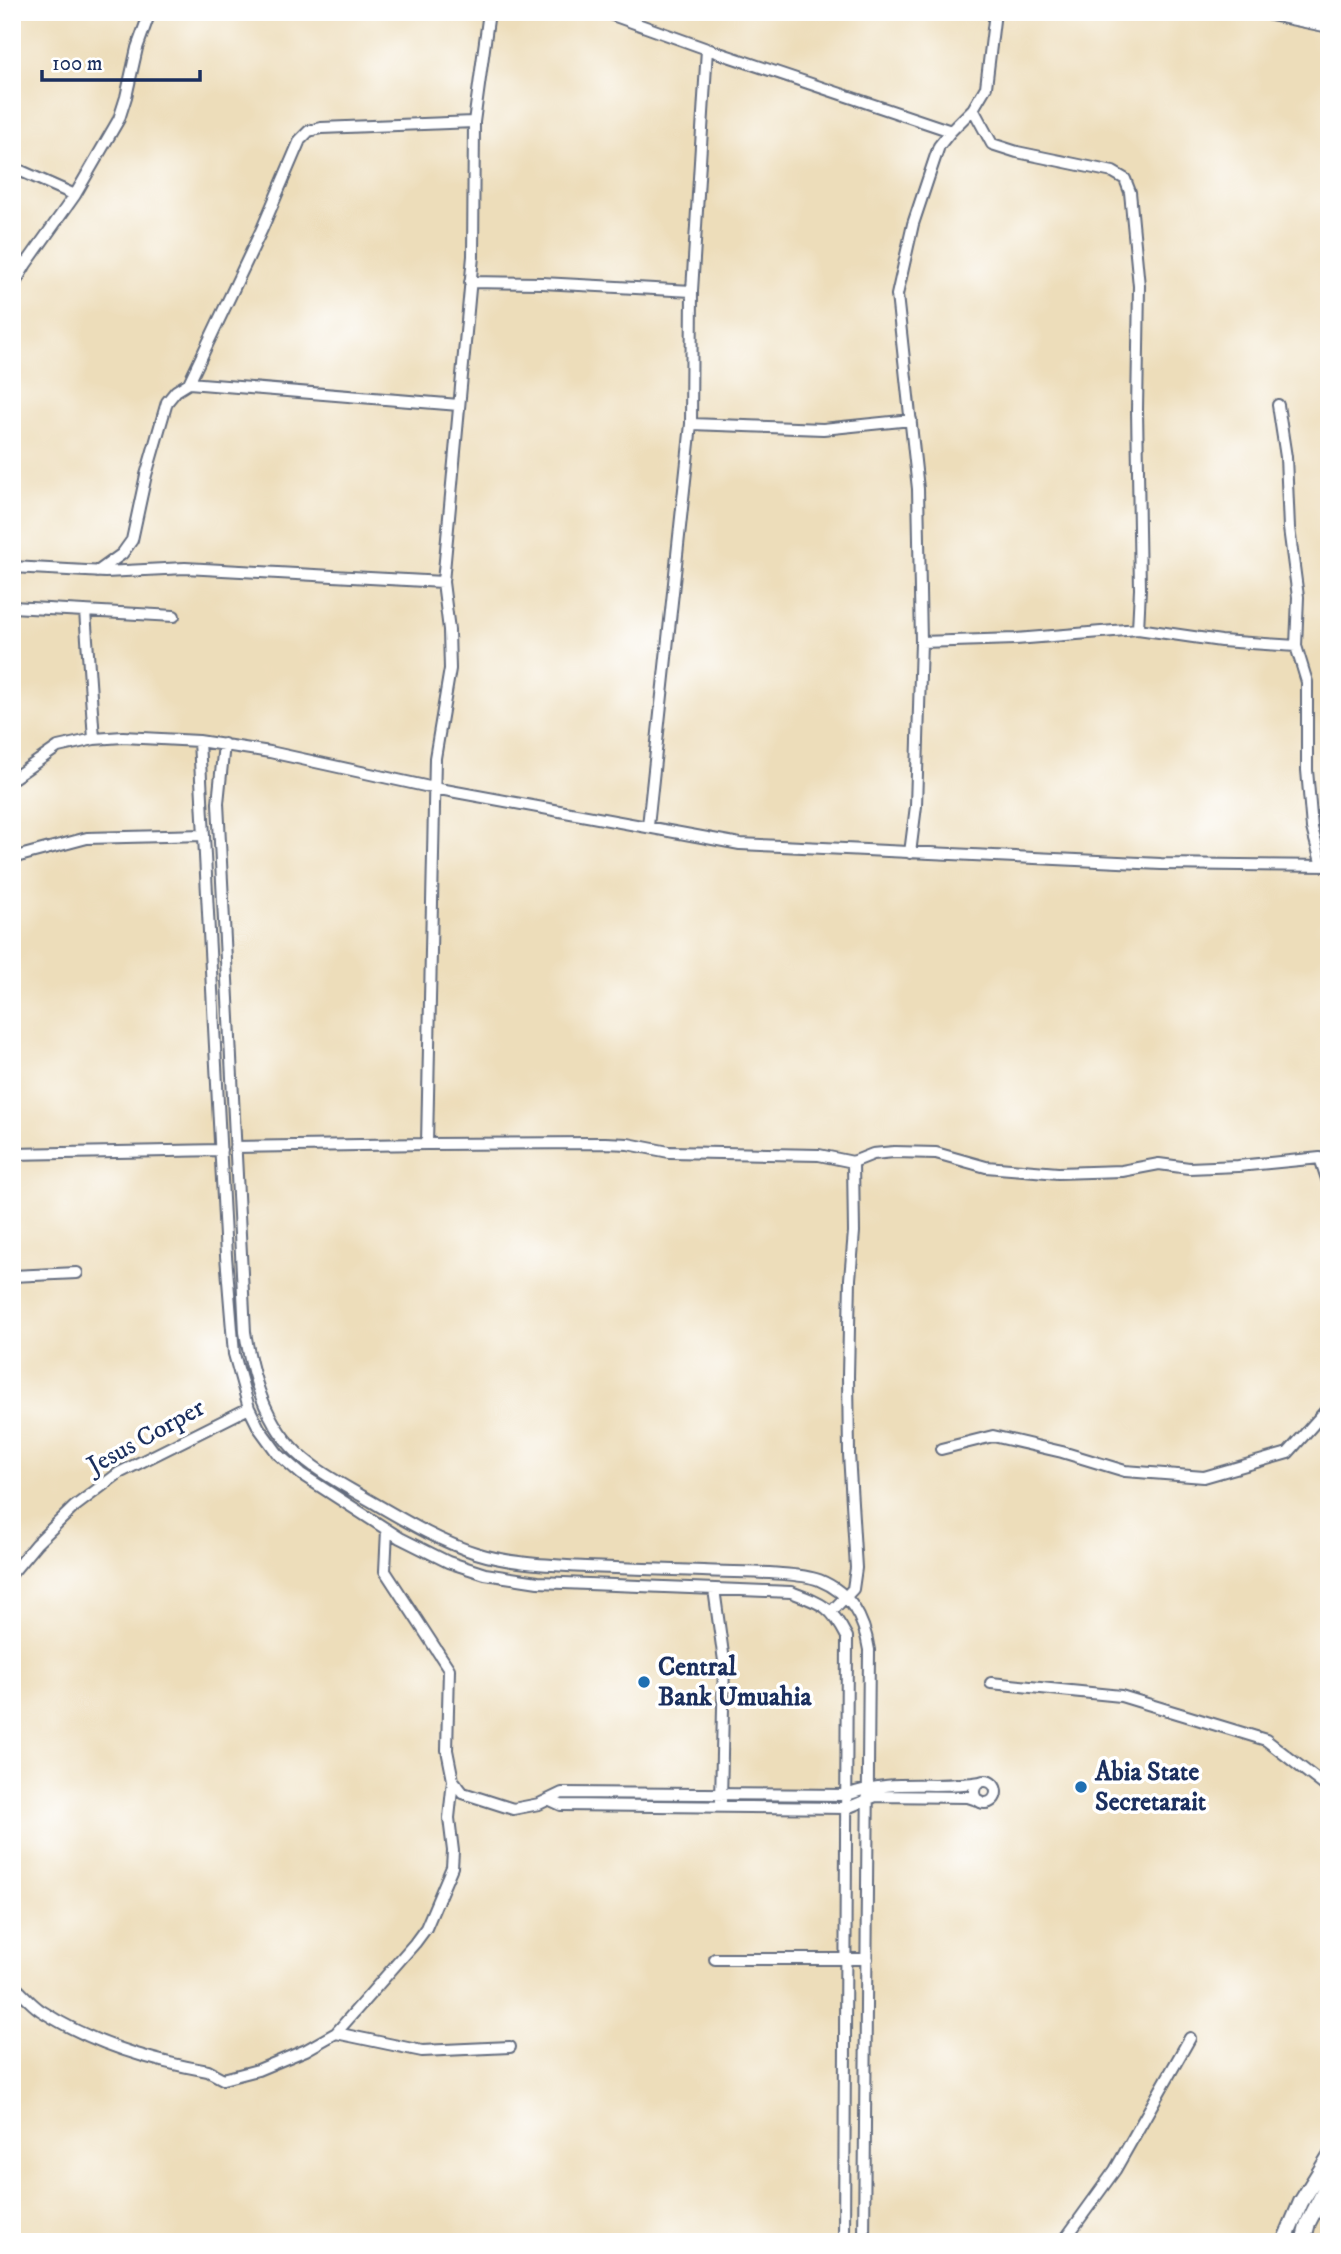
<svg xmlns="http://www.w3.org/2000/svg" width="1341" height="2254" font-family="'IM FELL DW Pica',serif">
  <rect width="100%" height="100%" fill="#fff"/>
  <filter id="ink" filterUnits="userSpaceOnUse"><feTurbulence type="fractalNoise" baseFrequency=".0143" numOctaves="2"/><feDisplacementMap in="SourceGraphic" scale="14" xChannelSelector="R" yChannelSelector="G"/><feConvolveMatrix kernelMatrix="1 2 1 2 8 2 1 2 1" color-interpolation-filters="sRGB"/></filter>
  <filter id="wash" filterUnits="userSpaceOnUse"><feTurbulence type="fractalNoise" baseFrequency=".00686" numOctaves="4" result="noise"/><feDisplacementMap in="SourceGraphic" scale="28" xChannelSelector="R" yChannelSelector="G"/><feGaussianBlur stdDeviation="1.57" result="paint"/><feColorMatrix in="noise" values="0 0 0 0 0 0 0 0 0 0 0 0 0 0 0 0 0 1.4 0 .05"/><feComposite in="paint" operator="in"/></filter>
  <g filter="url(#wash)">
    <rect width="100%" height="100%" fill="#edddba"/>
  </g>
  <g filter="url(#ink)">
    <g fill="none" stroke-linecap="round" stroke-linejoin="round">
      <g stroke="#646c7e" stroke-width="14">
        <path id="minor" d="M604,12L707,49
          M1257,12L1329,27
          M12,167L75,195
          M12,257L26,264
          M470,282L542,283L692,291
          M12,288L26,264L75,195L119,119L126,97L137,48L150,12
          M189,383L262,229L300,140L309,131L321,128L474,122
          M1278,405L1286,457L1289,528L1298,597L1296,646L1307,682V770L1312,828L1322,866
          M691,424L692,291L707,49L951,131
          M12,567L105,572L185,568L443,582
          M97,572L122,554L132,540L146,475L167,402L176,391L189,383L459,405
          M12,607L174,616
          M85,611L94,739
          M1138,629L1221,641L1296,646
          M921,642L1016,639L1138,629L1140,589L1137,410L1139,286L1130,192L1125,179L1113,172L1017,152L992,144L973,109
          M199,741L226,1256L234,1354L249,1408L259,1428L278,1454L301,1474L400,1538L448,1562L485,1574L538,1582L791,1592C823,1604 831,1606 847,1637L844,2242
          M224,744L218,803L245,1332C253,1382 268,1434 312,1465C328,1477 345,1486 362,1496C399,1517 435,1540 476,1553C511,1564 549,1565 586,1567C625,1568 664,1570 703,1571C731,1573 795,1571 819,1580C851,1593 864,1618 869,1650L864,2242
          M12,779L58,747L94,739L123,737L199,741L270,752L434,788L740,844L1161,864L1329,866
          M648,826L691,424L823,429L911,420
          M910,853L916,806L921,642L918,489L897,295L913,224L939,146L951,131L973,109L986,87L995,12
          M12,858L87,838L204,835
          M427,1144L605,1143L628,1144L669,1152L819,1155L853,1162L873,1154L894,1152L936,1153L986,1167L1058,1173L1122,1171L1159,1164L1189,1168L1238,1166L1320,1158L1329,1185
          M235,1147L427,1144L435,758L450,669L449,630L443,582L473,256L474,122L489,12
          M12,1154L221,1150
          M12,1276L77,1273
          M941,1449L993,1436L1062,1452L1125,1471L1204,1477L1288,1453L1329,1407
          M387,1530L385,1571L449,1669L447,1750L453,1780L463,1793L513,1809L539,1804L562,1793L847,1795C894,1777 933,1790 981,1782
          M12,1573L36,1544L74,1507L119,1473L249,1408
          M714,1589L724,1661L721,1801
          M831,1612L853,1589L856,1568L849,1454L848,1376L850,1279L854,1232L853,1162
          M991,1683L1121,1696L1266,1740L1329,1789
          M974 1792a11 11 0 1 1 22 0a11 11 0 1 1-22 0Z
          M550,1800L561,1805L847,1808L876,1796L968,1797L980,1801
          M715,1959H867
          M12,1984C21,1992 30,2003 40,2010C89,2042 151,2061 208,2071L223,2079L258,2070L306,2050L336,2033L415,1943L426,1928L452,1867L453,1851L449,1818L453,1780
          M336,2033L422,2051L510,2047
          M1063,2242L1115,2170L1190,2038"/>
      </g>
      <g stroke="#646c7e" stroke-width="18">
        <path id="tertiary" d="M1284,2242L1301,2202L1329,2157
          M1303,2242L1308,2223L1329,2182"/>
      </g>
      <use href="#minor" stroke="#fff" stroke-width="10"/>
      <use href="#tertiary" stroke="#fff" stroke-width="14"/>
    </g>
  </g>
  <g fill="#1f6fb2" stroke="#fff" stroke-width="2.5">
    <circle cx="644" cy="1682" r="7"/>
    <circle cx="1081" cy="1787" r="7"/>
  </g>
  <g text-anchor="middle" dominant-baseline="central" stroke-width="7" stroke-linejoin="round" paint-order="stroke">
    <g font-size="26" fill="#1b2f5e" stroke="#fff">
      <text transform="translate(146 1437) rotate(-29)">Jesus Corper</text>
    </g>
    <g font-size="26" font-weight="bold" fill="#1b2f5e" stroke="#fff" text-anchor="start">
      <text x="658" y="1667">Central<tspan x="658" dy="30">Bank Umuahia</tspan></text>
      <text x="1095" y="1772">Abia State<tspan x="1095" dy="30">Secretarait</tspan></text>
    </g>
  </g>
  <rect width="1341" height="2254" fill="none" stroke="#fff" stroke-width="42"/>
  <path d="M42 70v10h158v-10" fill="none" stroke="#1b2f5e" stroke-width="3.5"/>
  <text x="52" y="70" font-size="21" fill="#1b2f5e" stroke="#ffffff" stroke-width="5" paint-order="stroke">100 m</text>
</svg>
